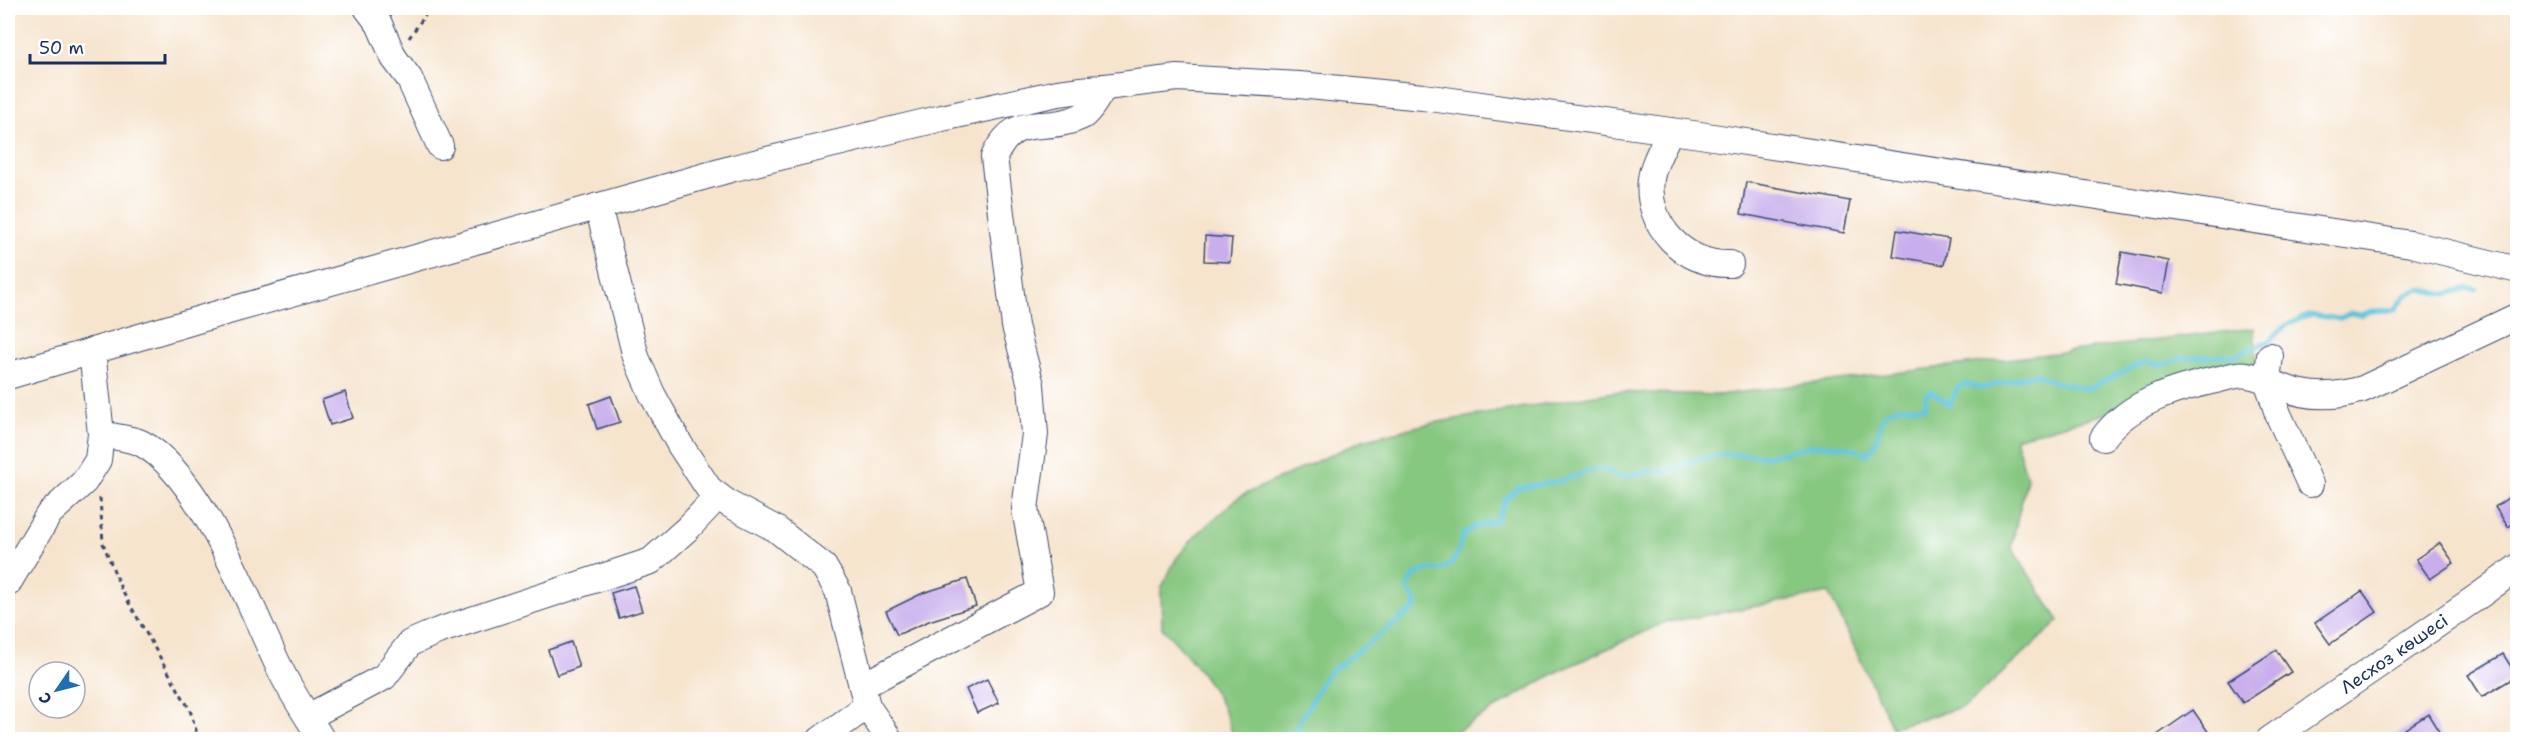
<svg xmlns="http://www.w3.org/2000/svg" width="2525" height="747" font-family="'Shantell Sans',sans-serif">
  <rect width="100%" height="100%" fill="#fff"/>
  <filter id="ink" filterUnits="userSpaceOnUse"><feTurbulence type="fractalNoise" baseFrequency=".0167" numOctaves="2"/><feDisplacementMap in="SourceGraphic" scale="12" xChannelSelector="R" yChannelSelector="G"/><feConvolveMatrix kernelMatrix="1 2 1 2 8 2 1 2 1" color-interpolation-filters="sRGB"/></filter>
  <filter id="wash" filterUnits="userSpaceOnUse"><feTurbulence type="fractalNoise" baseFrequency=".008" numOctaves="4" result="noise"/><feDisplacementMap in="SourceGraphic" scale="24" xChannelSelector="R" yChannelSelector="G"/><feGaussianBlur stdDeviation="1.35" result="paint"/><feColorMatrix in="noise" values="0 0 0 0 0 0 0 0 0 0 0 0 0 0 0 0 0 1.4 0 .05"/><feComposite in="paint" operator="in"/></filter>
  <g filter="url(#wash)">
    <rect width="100%" height="100%" fill="#f6e4cd"/>
    <path fill="#87c881" stroke="#517c70" stroke-width="1.5" d="M2254,328L2257,364L2119,410L2015,438L2027,478L2011,547L2059,621L1966,706L1892,727L1829,593L1663,623L1553,674L1444,739H1233C1226,697 1191,658 1162,628L1161,589L1176,559L1196,535L1239,497L1363,440L1427,424L1613,392L1719,395Z"/>
    <g fill="none" stroke-linecap="round" stroke-linejoin="round">
      <path stroke="#5fc4dc" stroke-width="5" d="M1290,740L1323,680L1330,672L1414,609L1417,604C1415,597 1409,595 1407,588C1425,547 1449,598 1463,534L1477,526L1497,520L1505,500L1518,488L1561,481L1589,471L1603,469L1621,477L1650,471L1672,470L1697,459L1726,454L1770,456L1813,445L1843,446L1867,454L1874,446L1884,414L1897,407H1925L1926,396L1931,391L1950,405L1957,388L1965,384L1983,388L2036,374L2055,382L2087,389L2144,362L2163,365L2183,358L2236,355L2269,341L2285,326L2302,318L2312,315L2340,319L2350,313L2361,315L2372,311L2395,310L2406,295L2419,289L2447,294L2468,288L2476,289"/>
    </g>
    <g id="blocks">
      <path fill="#c8aeec" d="M1746,182L1850,201L1844,233L1741,214Z
        M1897,230L1949,239L1944,265L1893,256Z
        M1205,236L1232,238L1230,262L1204,261Z
        M2122,252L2169,261L2163,293L2116,284Z
        M345,392L353,418L330,425L322,400Z
        M611,396L620,422L597,429L589,404Z
        M2517,492V521L2508,527L2495,507Z
        M2440,543L2454,563L2430,579L2416,559Z
        M967,579L976,606L929,621L897,635L886,611L923,593Z
        M634,586L642,611L619,618L611,593Z
        M2362,591L2377,612L2330,644L2315,623Z
        M571,642L579,667L557,675L548,650Z
        M2276,650L2291,672L2243,703L2228,681Z
        M2503,654L2517,676L2482,697L2468,675Z
        M987,679L999,703L977,713L966,689Z
        M2193,710L2209,733L2198,740H2150Z
        M2428,714L2444,740H2388Z"/>
    </g>
  </g>
  <g filter="url(#ink)">
    <use href="#blocks" fill-opacity="0" stroke="#3c4a6f" stroke-width="1.5"/>
    <g fill="none" stroke-linecap="round" stroke-linejoin="round">
      <g stroke="#3c4a6f" stroke-width="28">
        <g id="minor">
          <path d="M367,8L379,24L394,58L409,78L440,146"/>
          <path d="M1670,131C1664,145 1653,163 1651,179C1645,224 1684,266 1730,264"/>
          <path d="M598,206L636,357L652,394L680,445L709,489L729,504L776,529L824,567L838,591L867,706L820,740"/>
          <path d="M2270,356L2267,380L2278,414L2310,484"/>
          <path d="M8,376L214,315L734,168L942,118L1058,93L1177,78L1299,85L1423,97L1700,135L2411,244L2518,270"/>
          <path d="M101,434C113,437 130,438 141,443C204,476 252,614 284,677C295,698 309,719 322,740"/>
          <path d="M2103,438C2130,401 2178,388 2220,379C2228,377 2239,373 2247,375C2260,377 2271,382 2282,387C2308,398 2337,397 2363,389L2518,316"/>
          <path d="M8,583L49,514L84,482L98,460L101,434L92,351"/>
          <path d="M862,686L1040,592L1025,509L1035,434L1031,385L1015,326L994,157C1015,113 1036,132 1073,120C1077,118 1082,117 1085,114C1093,107 1098,96 1104,87"/>
          <path d="M867,706L890,740"/>
          <path d="M308,717L384,677L410,643L438,631L651,561L688,528L718,496"/>
          <path id="s1" d="M2269,740L2480,595L2518,567"/>
        </g>
      </g>
      <path stroke="#3c4a6f" stroke-width="3" stroke-dasharray="4.5 4.5" stroke-linecap="butt" d="M409,38L430,8
        M100,498L103,543L121,589L190,710L199,740"/>
      <use href="#minor" stroke="#fff" stroke-width="26"/>
    </g>
  </g>
  <g text-anchor="middle" dominant-baseline="central" stroke-width="4.5" stroke-linejoin="round" paint-order="stroke">
    <g font-size="18" fill="#1b2f5e" stroke="#fff">
      <text stroke="none"><textPath href="#s1" startOffset="152">Лесхоз көшесі</textPath></text>
    </g>
  </g>
  <rect width="2525" height="747" fill="none" stroke="#fff" stroke-width="30"/>
  <g transform="translate(57 690) rotate(235)"><circle r="28" fill="#ffffff" stroke="#a4acbf" stroke-width="1.5"/>
  <path d="M0-4.5L10 22L0 15L-10 22Z" fill="#1f6fb2"/>
  <text y="-9" font-size="16" font-weight="bold" text-anchor="middle" fill="#1b2f5e">С</text>
  </g>
  <path d="M30 54v9h135v-9" fill="none" stroke="#1b2f5e" stroke-width="3"/>
  <text x="39" y="54" font-size="18" fill="#1b2f5e" stroke="#ffffff" stroke-width="4.5" paint-order="stroke">50 m</text>
</svg>
